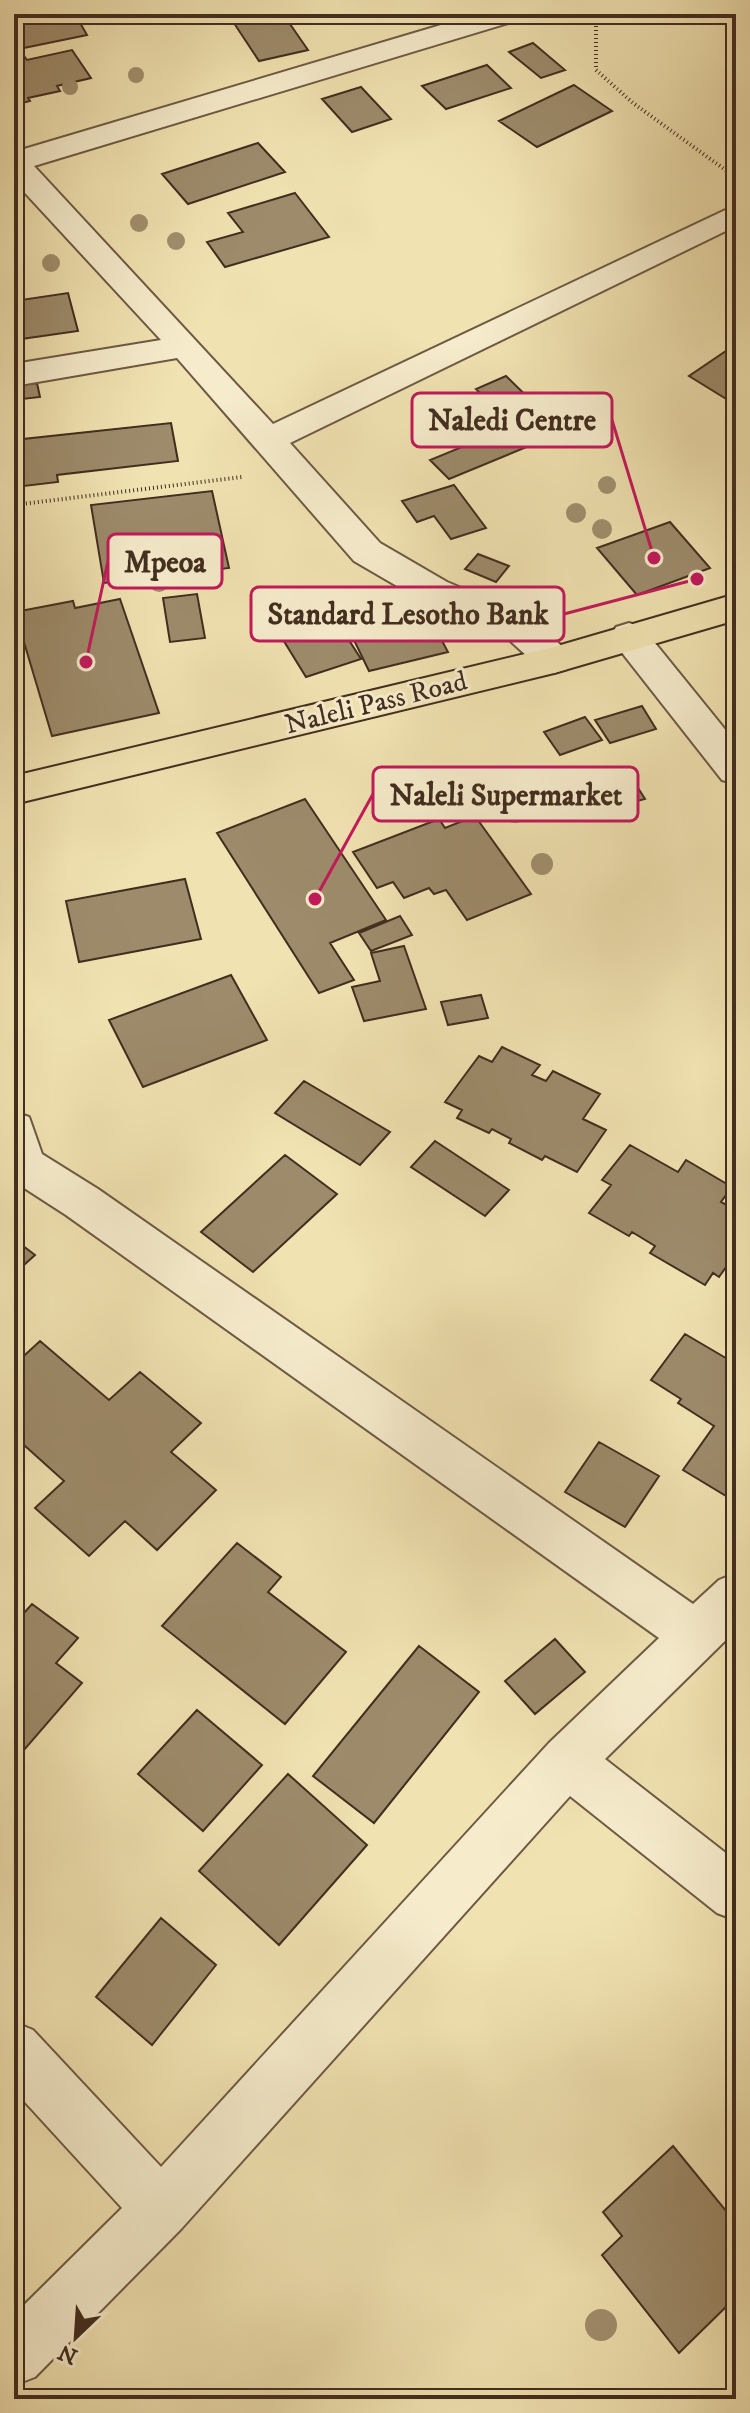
<svg xmlns="http://www.w3.org/2000/svg" width="750" height="2413" font-family="'IM FELL DW Pica',serif">
  <rect width="100%" height="100%" fill="#f1e2b1"/>
  <filter id="stains"><feTurbulence type="fractalNoise" baseFrequency=".0025" numOctaves="4"/><feColorMatrix values="0 0 0 0 .2 0 0 0 0 .09 0 0 0 0 .02 0 0 0 .5 -.17"/></filter>
  <radialGradient id="worn" r=".72"><stop offset=".6" stop-color="#630" stop-opacity="0"/><stop offset="1" stop-color="#630" stop-opacity=".3"/></radialGradient>
  <path fill="#9d8b6b" stroke="#422d1f" stroke-width="2" d="M42,14H75L87,35L14,50V20Z
    M228,14H283L308,50L259,61Z
    M533,43L565,70L541,78L509,52Z
    M72,50L91,78L57,86L60,91L28,98L30,101L15,105L14,59L24,56L27,60Z
    M487,65L511,88L446,109L422,86Z
    M574,85L612,111L537,147L499,121Z
    M361,87L391,119L352,132L322,99Z
    M258,143L285,172L188,204L162,174Z
    M295,193L329,237L225,267L207,242L243,232L228,213Z
    M68,293L78,331L14,340V301Z
    M726,351L736,357V405L689,376Z
    M506,376L563,432L449,479L430,460L513,426L476,389Z
    M37,383L40,397L14,400V385Z
    M171,423L178,461L57,475L58,482L24,486L22,472L14,473V440Z
    M454,485L486,528L451,539L434,516L417,522L402,501Z
    M212,491L229,568L104,583L91,505Z
    M670,522L710,568L637,595L597,548Z
    M478,554L509,566L496,582L465,569Z
    M197,594L205,638L170,642L163,598Z
    M320,595L361,659L306,677L266,612Z
    M120,599L159,713L52,736L15,612L73,601L75,608Z
    M431,620L448,652L369,671L353,638Z
    M642,706L656,729L610,743L595,720Z
    M585,717L602,740L560,755L544,732Z
    M626,769L645,799L622,805L603,775Z
    M305,799L386,920L330,943L354,980L319,993L217,833Z
    M475,816L531,894L467,920L446,890L434,894L429,888L404,898L393,882L377,888L353,852L439,819L445,828Z
    M185,879L201,939L79,962L66,901Z
    M400,916L412,935L371,951L359,933Z
    M404,946L426,1009L364,1021L352,987L380,981L371,953Z
    M231,975L267,1040L143,1087L109,1020Z
    M481,995L488,1018L448,1025L441,1002Z
    M502,1047L540,1065L532,1075L546,1081L553,1071L600,1094L583,1119L606,1130L577,1172L545,1156L542,1160L509,1143L511,1139L492,1129L489,1133L457,1118L462,1110L445,1102L479,1056L492,1062Z
    M304,1081L390,1132L360,1165L275,1113Z
    M435,1141L509,1190L485,1216L411,1167Z
    M630,1145L678,1172L686,1160L732,1187L721,1202L736,1210V1253L719,1277L713,1273L705,1285L650,1253L655,1246L632,1232L629,1236L589,1213L611,1185L602,1180Z
    M285,1155L337,1194L253,1272L201,1232Z
    M14,1239L35,1255L14,1274Z
    M685,1334L736,1364V1502L683,1470L714,1426L678,1403L681,1399L651,1380Z
    M40,1341L109,1400L140,1372L201,1423L171,1452L216,1490L157,1550L125,1521L89,1556L35,1508L64,1481L14,1436V1365Z
    M599,1442L659,1476L625,1527L565,1492Z
    M237,1543L281,1577L268,1592L346,1652L285,1724L162,1626Z
    M32,1604L78,1638L56,1663L82,1683L24,1750L18,1746L14,1750V1624Z
    M555,1639L585,1672L535,1714L505,1681Z
    M419,1646L479,1692L374,1823L313,1776Z
    M197,1710L262,1765L203,1831L138,1774Z
    M288,1774L367,1845L279,1945L199,1871Z
    M161,1918L216,1965L152,2045L96,1997Z
    M673,2146L736,2223V2297L679,2353L602,2255L622,2236L603,2212Z"/>
  <g fill="none" stroke-linecap="round" stroke-linejoin="round">
    <g stroke="#6e5a44" stroke-width="4">
      <path id="minor" d="M478,14H522L518,20L34,166L273,424L736,205V226L290,443L380,543L447,582L530,617L567,651L572,660L567,669L554,673L541,669L504,635L421,600L354,561L177,358L14,386V364L161,340L14,181V152Z
        M629,623L642,627L736,743V784L722,780L616,645L611,636L616,627Z
        M14,1112L29,1117L42,1154L98,1189L693,1604L719,1580L736,1573V1630L605,1759L736,1861V1920L717,1913L570,1796L181,2229L35,2377L14,2385V2315L122,2208L14,2090V2022L33,2030L161,2167L549,1743L659,1638L66,1215L18,1184L14,1185Z"/>
    </g>
    <g stroke="#422d1f" stroke-width="4">
      <path id="major" d="M736,594V620L554,673L14,804V776L554,647Z"/>
    </g>
    <path stroke="#422d1f" stroke-width="4" stroke-dasharray="1 3" stroke-linecap="butt" d="M596,14V70L633,103L735,177
      M14,505L242,477"/>
    <use href="#minor" fill="#f6eccc" fill-rule="evenodd"/>
    <use href="#major" fill="#f1e2b1" fill-rule="evenodd"/>
  </g>
  <g fill="#a18f6e">
    <circle cx="136" cy="75" r="8"/>
    <circle cx="70" cy="87" r="8"/>
    <circle cx="139" cy="223" r="9"/>
    <circle cx="176" cy="241" r="9"/>
    <circle cx="51" cy="263" r="9"/>
    <circle cx="607" cy="485" r="9"/>
    <circle cx="576" cy="513" r="10"/>
    <circle cx="602" cy="529" r="10"/>
    <circle cx="159" cy="582" r="10"/>
    <circle cx="515" cy="812" r="11"/>
    <circle cx="542" cy="864" r="11"/>
    <circle cx="601" cy="2325" r="16"/>
  </g>
  <g text-anchor="middle" dominant-baseline="central" stroke-width="6" stroke-linejoin="round" paint-order="stroke">
    <g font-size="28" fill="#422d1f" stroke="#f6eccc">
      <text transform="translate(376 703) rotate(-14)">Naleli Pass Road</text>
    </g>
  </g>
  <path fill="none" stroke="#c2185b" stroke-width="3" d="M654 558L612 420M86 662L108 561M697 579L564 614M315 899L373 794"/>
  <g fill="#c2185b" stroke="#f6eccc" stroke-width="3">
    <circle cx="654" cy="558" r="8"/>
    <circle cx="86" cy="662" r="8"/>
    <circle cx="697" cy="579" r="8"/>
    <circle cx="315" cy="899" r="8"/>
  </g>
  <g fill="#f6eccc" stroke="#c2185b" stroke-width="3">
    <rect x="412" y="393" width="200" height="54" rx="8"/>
    <rect x="108" y="534" width="114" height="54" rx="8"/>
    <rect x="251" y="587" width="313" height="54" rx="8"/>
    <rect x="373" y="767" width="265" height="54" rx="8"/>
  </g>
  <g font-size="30" text-anchor="middle" font-weight="bold" fill="#422d1f">
    <text x="512" y="430">Naledi Centre</text>
    <text x="165" y="572">Mpeoa</text>
    <text x="408" y="624">Standard Lesotho Bank</text>
    <text x="506" y="805">Naleli Supermarket</text>
  </g>
  <rect width="750" height="2413" fill="none" stroke="#f1e2b1" stroke-width="48"/>
  <rect x="16" y="16" width="718" height="2381" fill="none" stroke="#422d1f" stroke-width="4"/>
  <rect x="24" y="24" width="702" height="2365" fill="none" stroke="#422d1f" stroke-width="2"/>
  <g transform="translate(76 2337) rotate(205)" stroke="#f6eccc" stroke-width="6" paint-order="stroke">
  <path d="M0-6L14 30L0 20L-14 30Z" fill="#422d1f"/>
  <text y="-12" font-size="22" font-weight="bold" text-anchor="middle" fill="#422d1f">N</text>
  </g>
  <rect width="100%" height="100%" filter="url(#stains)"/>
  <rect width="100%" height="100%" fill="url(#worn)"/>
</svg>
